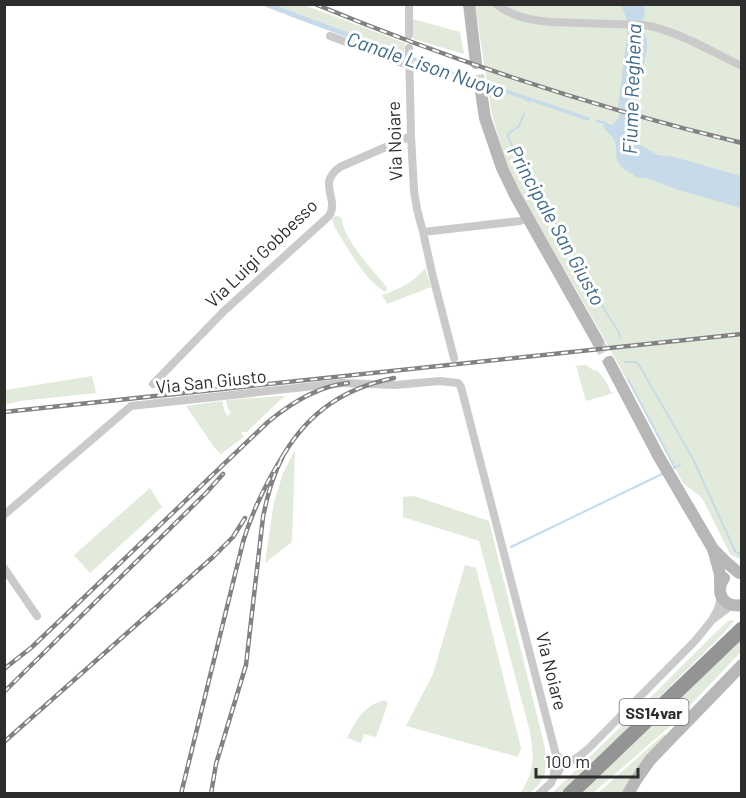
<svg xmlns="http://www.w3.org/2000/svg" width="746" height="798" font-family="Barlow,sans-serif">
  <rect width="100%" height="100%" fill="#fff"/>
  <path fill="#e2eadb" d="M275,5H304L405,43L404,54Z
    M475,5H741V558L739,559L730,554L702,498L683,483L605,340L520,192L504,158L492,115Z
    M413,19L460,32L464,54L413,39Z
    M336,216L341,217C345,243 372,268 387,288L386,292C367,284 345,244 334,226L332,218Z
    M425,268L431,287L387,304L382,295C399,289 415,282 425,268Z
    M585,365L588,366L594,371L596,370C604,377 607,383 611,392L614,393L586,401L576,366Z
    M92,376L96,393L19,401L5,405V390Z
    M281,396L286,397L281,399L247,432H241L244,437L221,454L214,447L186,406L222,401L225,413L228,416L231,412L228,409L226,400Z
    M295,450L292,542L265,563L274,502L283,473Z
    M150,488L162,507L90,573L74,555Z
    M414,496L489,521L545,748C546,772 548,777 530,793H521C535,768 534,760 530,732L479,541L403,517V497Z
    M465,565L476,568L521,748L518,757L406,726L433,674Z
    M735,620L719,638L563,793L551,794L631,717L708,640L728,621Z
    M741,633V652L668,728L593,793L577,794L633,739L660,719L685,691Z
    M385,700L388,703L376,737L364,734L361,743L347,738C357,719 363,706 385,700Z
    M664,734L666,736L623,793L597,794Z"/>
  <path fill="#c7dae9" d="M262,5H275L456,73L464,75L591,118L588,121L530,101L529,103L527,102L526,100L368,45Z
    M620,5H644L645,15L642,21V29L647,39V47L637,100L631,119L634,139L640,145L658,155L674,157L741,176V208L675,189L647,178H638L629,172L622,168L617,160L615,140L603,127L604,124L596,122L597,120L604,121L607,123L611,125C620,119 621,116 618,106L628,28L626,17Z"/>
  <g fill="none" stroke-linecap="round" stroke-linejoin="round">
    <path stroke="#c7dae9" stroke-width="2" d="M262,4L282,12
      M287,14L406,58
      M524,114L519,126L508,134V136L523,173L540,203L544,205L568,242L579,268L619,333L620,338
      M625,362H636L639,365L693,459L735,551L742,556
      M628,379L675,468
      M674,468L680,465
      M511,547L662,474"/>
    <path stroke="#d5d5d5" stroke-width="12" stroke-dasharray="12 6" stroke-linecap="butt" d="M478,75L480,85
      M598,342L609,362"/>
    <path stroke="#cacaca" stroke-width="8" d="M496,4C513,17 530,20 550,22L644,25C676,30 712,52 742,66
      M409,35V4
      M330,36L410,66
      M409,48L411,136L414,191L417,209L423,232L433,277L454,358
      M423,232L520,221L528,217
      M153,384L224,311L329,216C340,198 316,184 340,167L411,136
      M4,515L131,406L342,383L395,385L440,381L458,383L461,387L556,755C569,767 576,759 588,749L695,641L712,620
      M4,568L37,616
      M721,596L718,609L712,620L732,605
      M558,757L554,765V776L558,773L564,761
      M539,794L551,783L554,776"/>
    <path stroke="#b7b7b7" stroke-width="12" d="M469,4L476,63
      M480,85L485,118L502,168L515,195L598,342
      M609,362L659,457L713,549
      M724,578C714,593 724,608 742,605
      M720,584V574L713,549L726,562L739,573
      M628,794L636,780L650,760L742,665"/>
    <path stroke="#949494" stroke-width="15" d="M570,794L742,629"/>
    <g stroke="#828282" stroke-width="4.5">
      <path id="rail" d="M315,4C453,61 596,108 742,143
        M4,412L742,334
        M284,454C310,411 345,388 394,378
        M4,669L32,647L268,422C291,403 318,386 348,383
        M4,692L206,493L223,474
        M4,742L213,557L233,537L245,518
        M181,794L243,542C253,509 266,483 284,454C273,475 268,493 263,517L246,665L216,764L211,794"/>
    </g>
    <use href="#rail" stroke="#fff" stroke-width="2" stroke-dasharray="7" stroke-linecap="butt"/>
  </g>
  <g text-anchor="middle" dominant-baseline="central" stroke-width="6" stroke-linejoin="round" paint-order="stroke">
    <rect fill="#fff" stroke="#6c6c6c" stroke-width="1.5" x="619.5" y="699" width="69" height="26" rx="4.5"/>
    <g font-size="16" font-weight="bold" fill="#2d2d2d">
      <text x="654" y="712">SS14var</text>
    </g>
    <g font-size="18" fill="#2d2d2d" stroke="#fff">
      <text transform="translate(394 141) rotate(-92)">Via Noiare</text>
      <text transform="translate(261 253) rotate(-44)">Via Luigi Gobbesso</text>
      <text transform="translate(211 381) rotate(-6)">Via San Giusto</text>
      <text transform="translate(552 671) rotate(76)">Via Noiare</text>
    </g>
    <g font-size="20" font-style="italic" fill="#3f6a8a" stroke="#fff">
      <text transform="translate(426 64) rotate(19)">Canale Lison Nuovo</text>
      <text transform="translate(631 89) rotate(-88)">Fiume Reghena</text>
      <text transform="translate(557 225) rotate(61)">Principale San Giusto</text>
    </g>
  </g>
  <rect width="746" height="798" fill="none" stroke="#2d2d2d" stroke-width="12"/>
  <path d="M536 768v9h102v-9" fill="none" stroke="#2d2d2d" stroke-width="3"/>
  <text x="545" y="768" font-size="18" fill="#2d2d2d" stroke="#ffffff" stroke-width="4.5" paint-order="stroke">100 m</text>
</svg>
